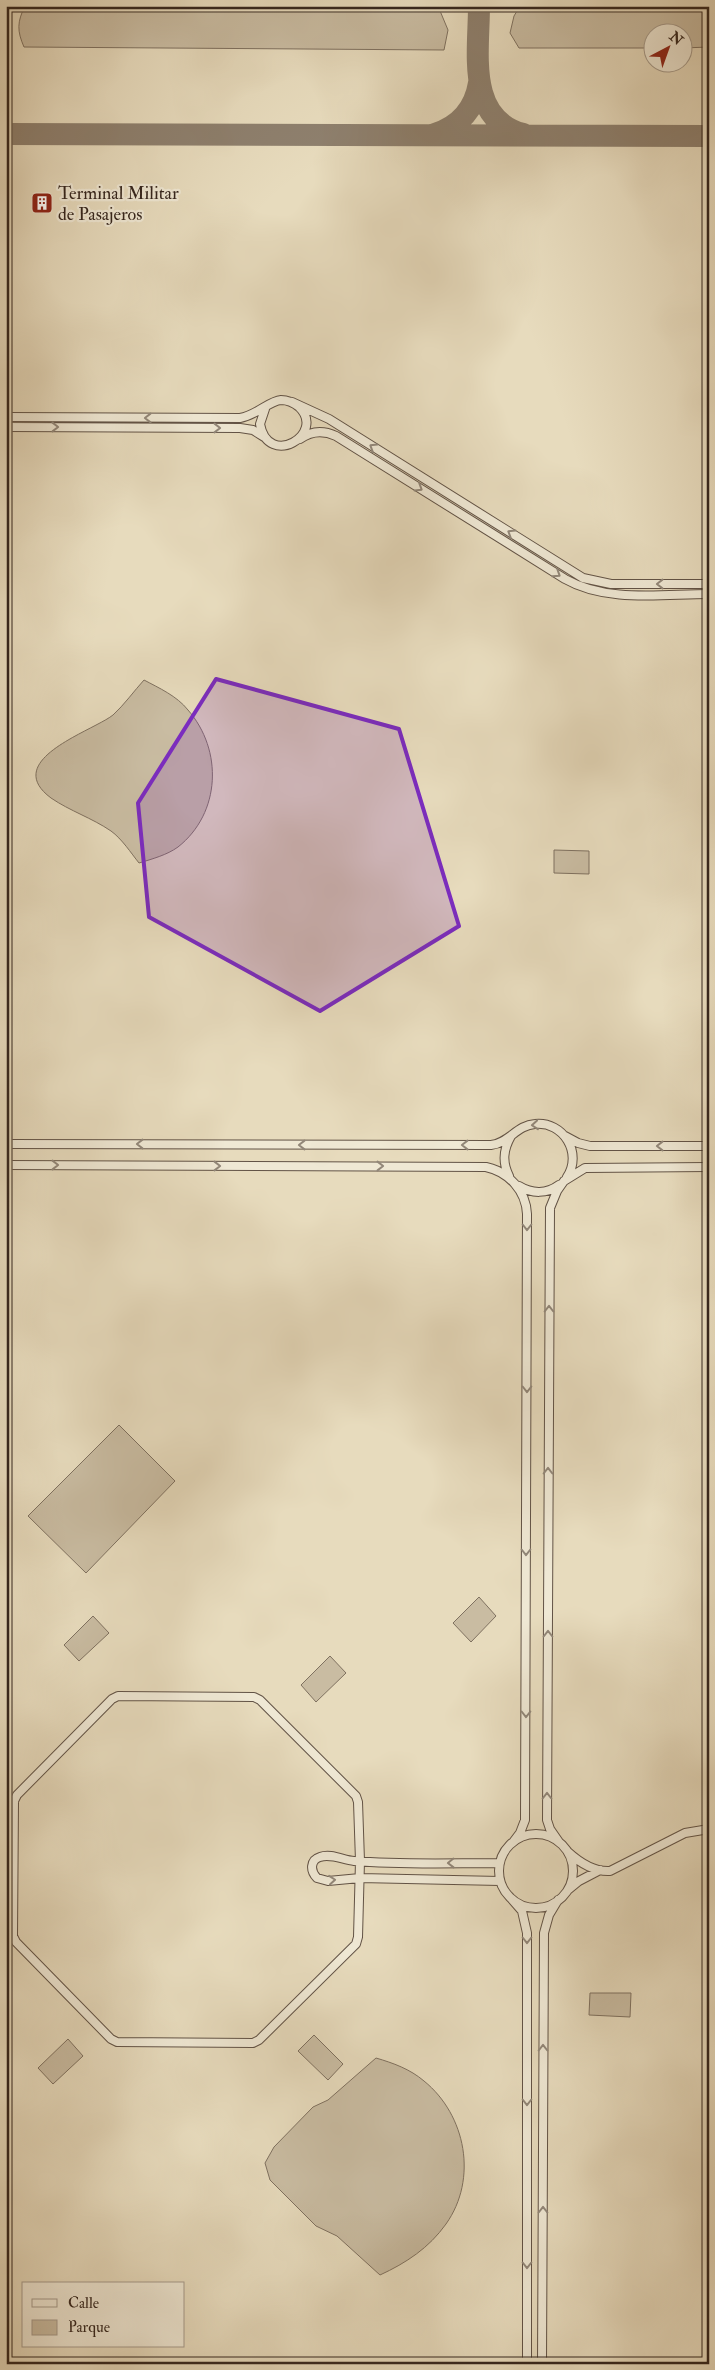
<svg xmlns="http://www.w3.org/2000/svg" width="715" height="2370" font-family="'IM FELL Double Pica',serif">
  <rect width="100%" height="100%" fill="#e7dbbd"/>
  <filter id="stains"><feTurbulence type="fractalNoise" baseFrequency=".004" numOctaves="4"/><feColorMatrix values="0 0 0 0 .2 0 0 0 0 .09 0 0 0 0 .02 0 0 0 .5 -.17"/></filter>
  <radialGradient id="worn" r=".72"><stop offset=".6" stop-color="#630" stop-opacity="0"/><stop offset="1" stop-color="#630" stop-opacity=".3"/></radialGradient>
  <path fill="#c9bca2" stroke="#7f7160" d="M25,6H438L448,30L444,50L24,47C17,31 17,22 25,6Z
    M520,6H709V47L683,48L682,32H652V48H519L510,33L514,16Z
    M144,680C159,688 177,696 188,710C223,750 221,813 178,847C167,855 152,859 139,863C131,853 122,839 111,831C92,818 70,811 51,798C0,760 93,731 113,715C124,705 134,691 144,680Z
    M554,850L589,851V874L554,873Z
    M119,1425L175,1481L86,1573L28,1516Z
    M479,1597L496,1616L471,1642L453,1623Z
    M93,1616L109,1633L79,1661L64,1645Z
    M330,1656L346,1673L316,1702L301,1685Z
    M590,1993H631L630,2017L589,2015Z
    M314,2035L343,2064L328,2080L298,2051Z
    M68,2039L83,2056L53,2084L38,2068Z
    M376,2058C393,2063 410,2069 424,2081C466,2115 478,2179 446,2224C429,2248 406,2263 380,2275L337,2236L316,2226L270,2180L265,2163L274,2147L313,2107L328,2100Z"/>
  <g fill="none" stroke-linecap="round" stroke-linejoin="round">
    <path stroke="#8e806e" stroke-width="22" d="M479,6C479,52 466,119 523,134
      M6,134L709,136
      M435,134C460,126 475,108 479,83"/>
    <g stroke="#625346" stroke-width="10">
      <path id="minor" d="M292,402L329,419L583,578L611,584H709
        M6,417L240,418C257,415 269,401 281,400C288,400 294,403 299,407C327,434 268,469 260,424L265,409
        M6,427L240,428L253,430L264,437
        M300,439C311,431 323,430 336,436L565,579C607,603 662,594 709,594
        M565,1136L578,1143L590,1146H709
        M6,1144L491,1145C509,1143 517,1125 535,1124C563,1121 583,1153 567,1177
        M6,1165L486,1167C509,1172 526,1191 527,1214L525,1820L520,1833L514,1841
        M509,1176C502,1162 503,1150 511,1136
        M519,1186C532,1194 547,1194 559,1185
        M118,1696L254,1697L260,1700L356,1796L358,1802L360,1861L358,1937L356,1944L259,2040L253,2043L117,2042L111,2039L16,1942L13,1936L14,1801L17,1795L112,1699Z
        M499 1871a37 37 0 1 1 74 0a37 37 0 1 1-74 0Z
        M559,1842L550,1829L547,1820L550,1208L557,1191L564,1181L585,1168L709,1167
        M568,1852C579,1862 594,1872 610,1871L685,1833L709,1829
        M499,1863C451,1863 402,1865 354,1861C343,1860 331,1853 320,1857C310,1860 310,1871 317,1878L328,1881L360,1878L500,1881
        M568,1890L579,1881L600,1870
        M509,1896L522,1911L527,1933V2364
        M542,2364L544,1933L549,1915L558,1900"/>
    </g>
    <use href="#minor" stroke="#efe8d4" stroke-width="8"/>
  </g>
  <defs><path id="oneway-chevron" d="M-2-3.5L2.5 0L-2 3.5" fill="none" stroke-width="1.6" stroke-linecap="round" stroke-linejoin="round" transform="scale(1.25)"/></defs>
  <g stroke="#928779">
    <use href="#oneway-chevron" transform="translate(148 418) rotate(-180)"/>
    <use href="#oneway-chevron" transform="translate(55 427)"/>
    <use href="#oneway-chevron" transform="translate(217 428)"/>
    <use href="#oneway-chevron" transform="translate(373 447) rotate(-148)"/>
    <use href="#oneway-chevron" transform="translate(419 488) rotate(32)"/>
    <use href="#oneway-chevron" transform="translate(511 533) rotate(-148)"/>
    <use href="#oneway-chevron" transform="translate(557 574) rotate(33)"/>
    <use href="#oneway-chevron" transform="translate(660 584) rotate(-180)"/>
    <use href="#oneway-chevron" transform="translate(535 1125) rotate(175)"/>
    <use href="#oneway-chevron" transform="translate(140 1144) rotate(-180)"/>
    <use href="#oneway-chevron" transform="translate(302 1145) rotate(-180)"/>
    <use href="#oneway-chevron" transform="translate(465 1145) rotate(-180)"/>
    <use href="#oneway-chevron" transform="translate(660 1146) rotate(-180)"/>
    <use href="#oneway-chevron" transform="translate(55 1165)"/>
    <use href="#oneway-chevron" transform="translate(217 1166)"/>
    <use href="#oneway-chevron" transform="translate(380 1166)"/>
    <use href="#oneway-chevron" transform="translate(527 1227) rotate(90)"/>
    <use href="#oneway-chevron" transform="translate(549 1309) rotate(-90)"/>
    <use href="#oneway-chevron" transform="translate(527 1389) rotate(90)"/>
    <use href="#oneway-chevron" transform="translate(548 1471) rotate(-90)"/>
    <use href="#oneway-chevron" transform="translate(526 1552) rotate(90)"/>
    <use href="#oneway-chevron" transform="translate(548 1634) rotate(-90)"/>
    <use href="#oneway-chevron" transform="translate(526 1714) rotate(90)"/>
    <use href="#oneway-chevron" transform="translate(547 1796) rotate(-90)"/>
    <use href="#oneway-chevron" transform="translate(451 1863) rotate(179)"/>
    <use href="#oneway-chevron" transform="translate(332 1880) rotate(-5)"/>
    <use href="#oneway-chevron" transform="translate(527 1940) rotate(90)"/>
    <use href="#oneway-chevron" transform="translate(543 2048) rotate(-90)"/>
    <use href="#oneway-chevron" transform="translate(527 2102) rotate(90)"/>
    <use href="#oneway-chevron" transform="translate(543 2210) rotate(-90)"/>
    <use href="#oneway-chevron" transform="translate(527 2265) rotate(90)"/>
  </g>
  <path fill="#7b2cbf" fill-opacity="0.2" stroke="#7b2cbf" stroke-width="4" stroke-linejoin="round" d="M216,679L399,729L459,926L320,1011L149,917L138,803Z"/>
  <defs>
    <g id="building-square" transform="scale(1.125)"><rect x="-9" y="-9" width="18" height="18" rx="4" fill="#8f2418" stroke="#efe8d4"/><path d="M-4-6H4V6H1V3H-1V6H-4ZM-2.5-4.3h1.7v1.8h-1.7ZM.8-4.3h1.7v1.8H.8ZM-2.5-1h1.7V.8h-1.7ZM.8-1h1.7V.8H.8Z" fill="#fff"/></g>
  </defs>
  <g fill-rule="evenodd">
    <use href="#building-square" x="42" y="203"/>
  </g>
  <g text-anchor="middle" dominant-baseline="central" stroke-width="4.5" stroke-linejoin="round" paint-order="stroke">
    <g font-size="18" fill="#35261e" stroke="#efe8d4" text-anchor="start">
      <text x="58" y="193">Terminal Militar<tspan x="58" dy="21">de Pasajeros</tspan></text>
    </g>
  </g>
  <rect width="715" height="2370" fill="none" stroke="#e7dbbd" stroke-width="25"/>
  <rect x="8" y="8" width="700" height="2355" fill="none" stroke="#35261e" stroke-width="2.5"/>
  <rect x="12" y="12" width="690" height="2345" fill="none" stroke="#35261e"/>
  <rect x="22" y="2282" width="162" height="65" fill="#efe8d4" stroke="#a59a8b"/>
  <rect x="32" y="2299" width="25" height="8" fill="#efe8d4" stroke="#a59a8b"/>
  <text x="68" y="2308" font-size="15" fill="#35261e">Calle</text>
  <rect x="32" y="2320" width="25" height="15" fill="#c9bca2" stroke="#a59a8b"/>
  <text x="68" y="2332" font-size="15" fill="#35261e">Parque</text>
  <g transform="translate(668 48) rotate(41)"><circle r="24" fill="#efe8d4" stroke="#a59a8b"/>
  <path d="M0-4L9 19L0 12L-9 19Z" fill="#8f2418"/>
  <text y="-8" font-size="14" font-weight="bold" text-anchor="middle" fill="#35261e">N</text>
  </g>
  <rect width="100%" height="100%" filter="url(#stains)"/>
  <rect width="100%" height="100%" fill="url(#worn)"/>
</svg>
